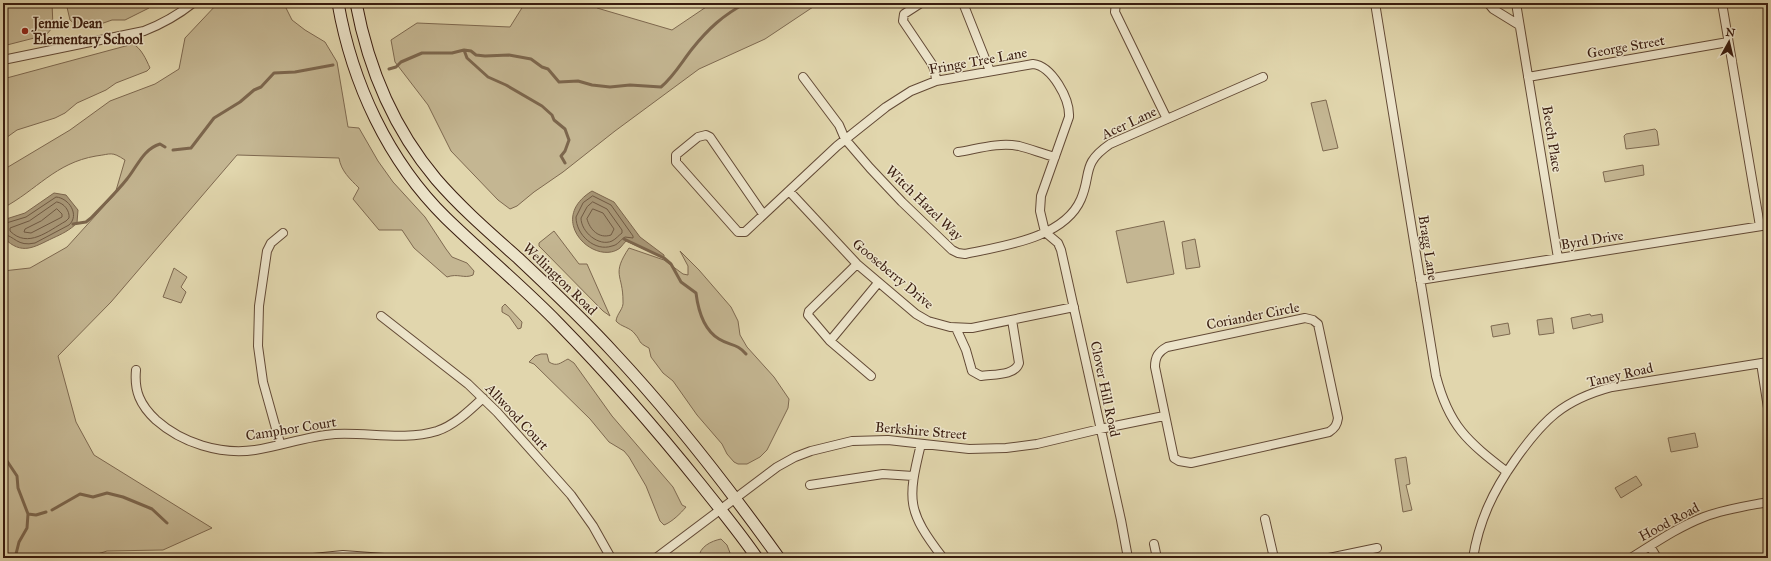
<svg xmlns="http://www.w3.org/2000/svg" width="1771" height="561" font-family="'IM FELL Great Primer',serif">
  <rect width="100%" height="100%" fill="#e1d6ad"/>
  <filter id="stains"><feTurbulence type="fractalNoise" baseFrequency=".005" numOctaves="4"/><feColorMatrix values="0 0 0 0 .2 0 0 0 0 .09 0 0 0 0 .02 0 0 0 .5 -.17"/></filter>
  <radialGradient id="worn" r=".72"><stop offset=".6" stop-color="#630" stop-opacity="0"/><stop offset="1" stop-color="#630" stop-opacity=".3"/></radialGradient>
  <path fill="#c4b692" stroke="#7e6950" d="M3,3H52L53,27L46,35L3,46Z
    M66,3H153L149,8L125,20H112L92,27H78L70,20Z
    M218,3H286V8L292,20L305,30L325,42L337,62L348,127L359,128L378,161L393,182L425,217L446,249L452,257L467,263L474,271L473,275C464,279 458,273 447,277L414,248L402,230H379L353,199L359,188C350,179 341,171 339,158L237,155L111,302L58,356L76,422L94,455L212,528L163,550L107,551L85,558H3V271L30,268L67,247L115,194L125,160C111,151 112,154 96,156C55,163 37,190 3,208V170L70,130L110,101L155,84L179,69L185,38Z
    M525,3H598L597,8L672,30L712,3H819L765,39L699,69L615,131L563,172L534,192L517,206L510,209L498,200L451,151L428,105L395,62L391,40L417,23L510,27Z
    M133,44C141,48 146,59 150,68L147,71L116,83L106,90L77,103L65,113L55,118L17,130L3,140V79Z
    M1326,100L1338,148L1323,151L1311,103Z
    M1655,129L1657,131L1659,145L1626,149L1624,136L1626,134Z
    M1643,165L1644,175L1605,182L1603,172Z
    M1164,221L1174,274L1127,283L1116,231Z
    M554,231L579,264H587L610,316L603,311L539,246V243Z
    M1195,239L1200,267L1186,269L1182,242Z
    M629,248L664,260L683,274L688,275V266L680,251L699,270L731,307L738,321L740,335L747,347L774,377L789,399L788,408L767,450L760,457L747,464H738L734,462L727,454L722,444L697,415L673,381L663,373L651,357L649,348C637,342 642,342 635,334C630,327 621,327 616,321C617,313 624,309 623,301C623,274 611,275 629,248Z
    M174,268L187,277L181,287L186,292L181,303L163,297Z
    M505,304L522,322L521,328L518,329L509,316L502,312V307Z
    M1590,314L1591,316L1602,314L1603,322L1573,329L1571,318Z
    M1552,318L1554,333L1539,335L1537,320Z
    M1508,323L1510,334L1493,337L1491,326Z
    M541,354H547L549,362C557,367 560,363 568,359L574,363L612,416L673,487L682,505L686,507C681,513 672,522 664,525L660,521L646,486L629,457L624,451L609,442L590,419L534,364L529,362L535,356Z
    M1695,433L1698,447L1671,452L1668,438Z
    M1406,457L1410,484L1406,485L1412,510L1403,512L1395,459Z
    M1636,476L1642,485L1621,498L1615,488Z
    M721,539L727,545L732,558H699C699,547 711,541 721,539Z"/>
  <path fill="#a89777" stroke="#7c664d" d="M592,191L614,202L640,237L664,255V258L626,241C624,243 622,246 620,248C595,267 545,220 592,191Z
    M54,193L66,195L78,210L77,223C70,230 62,234 53,238C34,247 22,256 4,238L3,220L25,213Z"/>
  <g fill="none" stroke-linecap="round" stroke-linejoin="round">
    <path stroke="#705a43" stroke-width="1" d="M593,196L611,205L633,236V238L625,237C620,240 618,245 612,246C595,252 576,235 576,217L583,203Z
      M57,202C64,203 70,211 69,218L66,221C48,231 28,249 10,231V228L29,221Z
      M593,202L607,209L622,230V233C619,235 616,239 612,241C599,247 581,232 581,218L587,207Z
      M57,209L62,214V217L31,233L24,232L25,229L41,221Z
      M593,209L603,213L614,229L611,235C599,239 590,230 587,219Z
      M3,224L26,217L56,197C69,198 80,215 69,225L35,243C17,247 15,236 3,234"/>
    <path stroke="#7c664d" stroke-width="3" d="M464,50L467,58L488,77L506,85L542,106L552,115L554,120L565,129L569,140L565,151L561,156L565,163
      M389,69L396,67L401,62L422,53H452L464,50L471,51L476,55L485,56L509,55L531,59L542,67L548,69L559,82L578,81L592,85L610,87L630,85L661,87C674,76 681,63 692,49C708,29 723,15 746,3
      M173,150L191,148L214,118L240,102L254,90L261,87L274,73L295,72L333,65
      M73,224L86,222L91,218C103,205 116,193 127,179C137,167 143,149 160,144L165,147
      M624,239L664,258L671,264L681,282L696,293C698,309 704,330 719,339C730,346 737,343 746,354
      M3,452L5,458L17,476L18,488L28,514L27,528L19,542L15,558
      M52,510L80,494L93,497L107,493L123,497L152,509L167,523
      M28,514L36,515L46,512"/>
    <g stroke="#634a36" stroke-width="10">
      <path id="minor" d="M921,3L904,14L903,21L932,64L935,71L936,81
        M963,3L990,71
        M1116,3L1115,12L1167,119
        M1375,3L1436,376C1449,426 1467,441 1507,472
        M1488,3L1493,9L1519,25
        M1516,3L1558,258
        M1722,3L1760,226
        M3,60L144,31C162,24 178,15 193,3
        M803,77L839,125L845,139L870,168L902,202L952,250L958,253L965,254C1001,246 1064,239 1081,199C1092,173 1081,164 1110,144L1263,77
        M1528,77L1728,42
        M958,152C977,149 999,142 1019,146C1031,149 1043,154 1055,157
        M789,191L857,264L916,314L928,321L950,327L972,328L1074,307
        M763,214L710,137L706,135L698,137L676,155V162L738,232H745L837,146L886,107L911,91L936,81L1033,64C1052,66 1070,99 1069,117L1041,196L1040,211L1045,232
        M1045,232L1058,243L1061,250L1121,520L1128,558
        M857,264L809,311L808,315L830,341L871,376
        M1420,280L1768,225
        M381,316L468,384L497,412L571,495L593,526L611,558
        M1305,318L1313,320L1318,324L1338,418C1337,425 1335,428 1329,432L1191,463L1179,461L1174,458L1155,367C1155,357 1158,352 1167,347Z
        M956,328L966,350L972,371L981,376C993,374 1015,376 1019,363L1012,320
        M830,341L878,283
        M1761,363L1768,408
        M136,370C134,391 140,405 156,420C182,443 220,455 255,450C282,446 307,436 335,434C368,432 404,441 437,431C455,425 470,410 483,398
        M280,443L263,382L258,346L259,306L267,251L271,243L283,233
        M921,444C907,501 907,511 943,558
        M810,485L883,474L913,476
        M1265,519L1274,558
        M1154,544L1157,558
        M1650,546L1657,558
        M313,558L343,555L384,558
        M656,558L777,467L795,457L811,451L852,441L888,440L969,449L1006,448L1037,444L1100,429L1164,416
        M1329,558L1377,548
        M1473,558C1479,521 1493,491 1515,460C1543,420 1563,400 1612,387L1768,362
        M1631,558C1655,543 1678,527 1704,517C1725,509 1747,506 1768,502"/>
    </g>
    <g stroke="#391c0f" stroke-width="13">
      <path id="secondary" d="M338,3C352,83 388,161 446,218C483,254 522,286 558,323C608,374 656,429 701,485C720,509 740,533 757,558
        M356,3C368,67 394,129 436,179C461,208 490,233 518,258C551,289 584,320 614,353C674,417 728,487 779,558"/>
    </g>
    <use href="#minor" stroke="#ece4ca" stroke-width="8"/>
    <use href="#secondary" stroke="#ece4ca" stroke-width="11"/>
  </g>
  <circle fill="#8f2418" stroke="#ece4ca" stroke-width="1.5" cx="25" cy="31" r="4"/>
  <g text-anchor="middle" dominant-baseline="central" stroke-width="3" stroke-linejoin="round" paint-order="stroke">
    <g font-size="14" font-weight="bold" fill="#391c0f" stroke="#ece4ca" text-anchor="start">
      <text x="33" y="23">Jennie Dean<tspan x="33" dy="16">Elementary School</tspan></text>
    </g>
    <g font-size="14" fill="#391c0f" stroke="#ece4ca">
      <text transform="translate(1626 47) rotate(-10)">George Street</text>
      <text transform="translate(978 61) rotate(-10)">Fringe Tree Lane</text>
      <text transform="translate(1129 123) rotate(-25)">Acer Lane</text>
      <text transform="translate(1552 139) rotate(81)">Beech Place</text>
      <text transform="translate(924 203) rotate(44)">Witch Hazel Way</text>
      <text transform="translate(1592 240) rotate(-9)">Byrd Drive</text>
      <text transform="translate(1428 248) rotate(81)">Bragg Lane</text>
      <text transform="translate(893 274) rotate(40)">Gooseberry Drive</text>
      <text transform="translate(560 279) rotate(44)">Wellington Road</text>
      <text transform="translate(1253 316) rotate(-11)">Coriander Circle</text>
      <text transform="translate(1620 375) rotate(-13)">Taney Road</text>
      <text transform="translate(1105 389) rotate(78)">Clover Hill Road</text>
      <text transform="translate(517 417) rotate(47)">Allwood Court</text>
      <text transform="translate(291 429) rotate(-9)">Camphor Court</text>
      <text transform="translate(921 431) rotate(5)">Berkshire Street</text>
      <text transform="translate(1669 522) rotate(-28)">Hood Road</text>
    </g>
  </g>
  <rect width="1771" height="561" fill="none" stroke="#e1d6ad" stroke-width="16"/>
  <rect x="4" y="4" width="1763" height="553" fill="none" stroke="#391c0f" stroke-width="2"/>
  <rect x="8" y="8" width="1755" height="545" fill="none" stroke="#391c0f"/>
  <g transform="translate(1729 42) rotate(8)" stroke="#ece4ca" stroke-width="3" paint-order="stroke">
  <path d="M0-3L7 15L0 10L-7 15Z" fill="#391c0f"/>
  <text y="-6" font-size="11" font-weight="bold" text-anchor="middle" fill="#391c0f">N</text>
  </g>
  <rect width="100%" height="100%" filter="url(#stains)"/>
  <rect width="100%" height="100%" fill="url(#worn)"/>
</svg>
